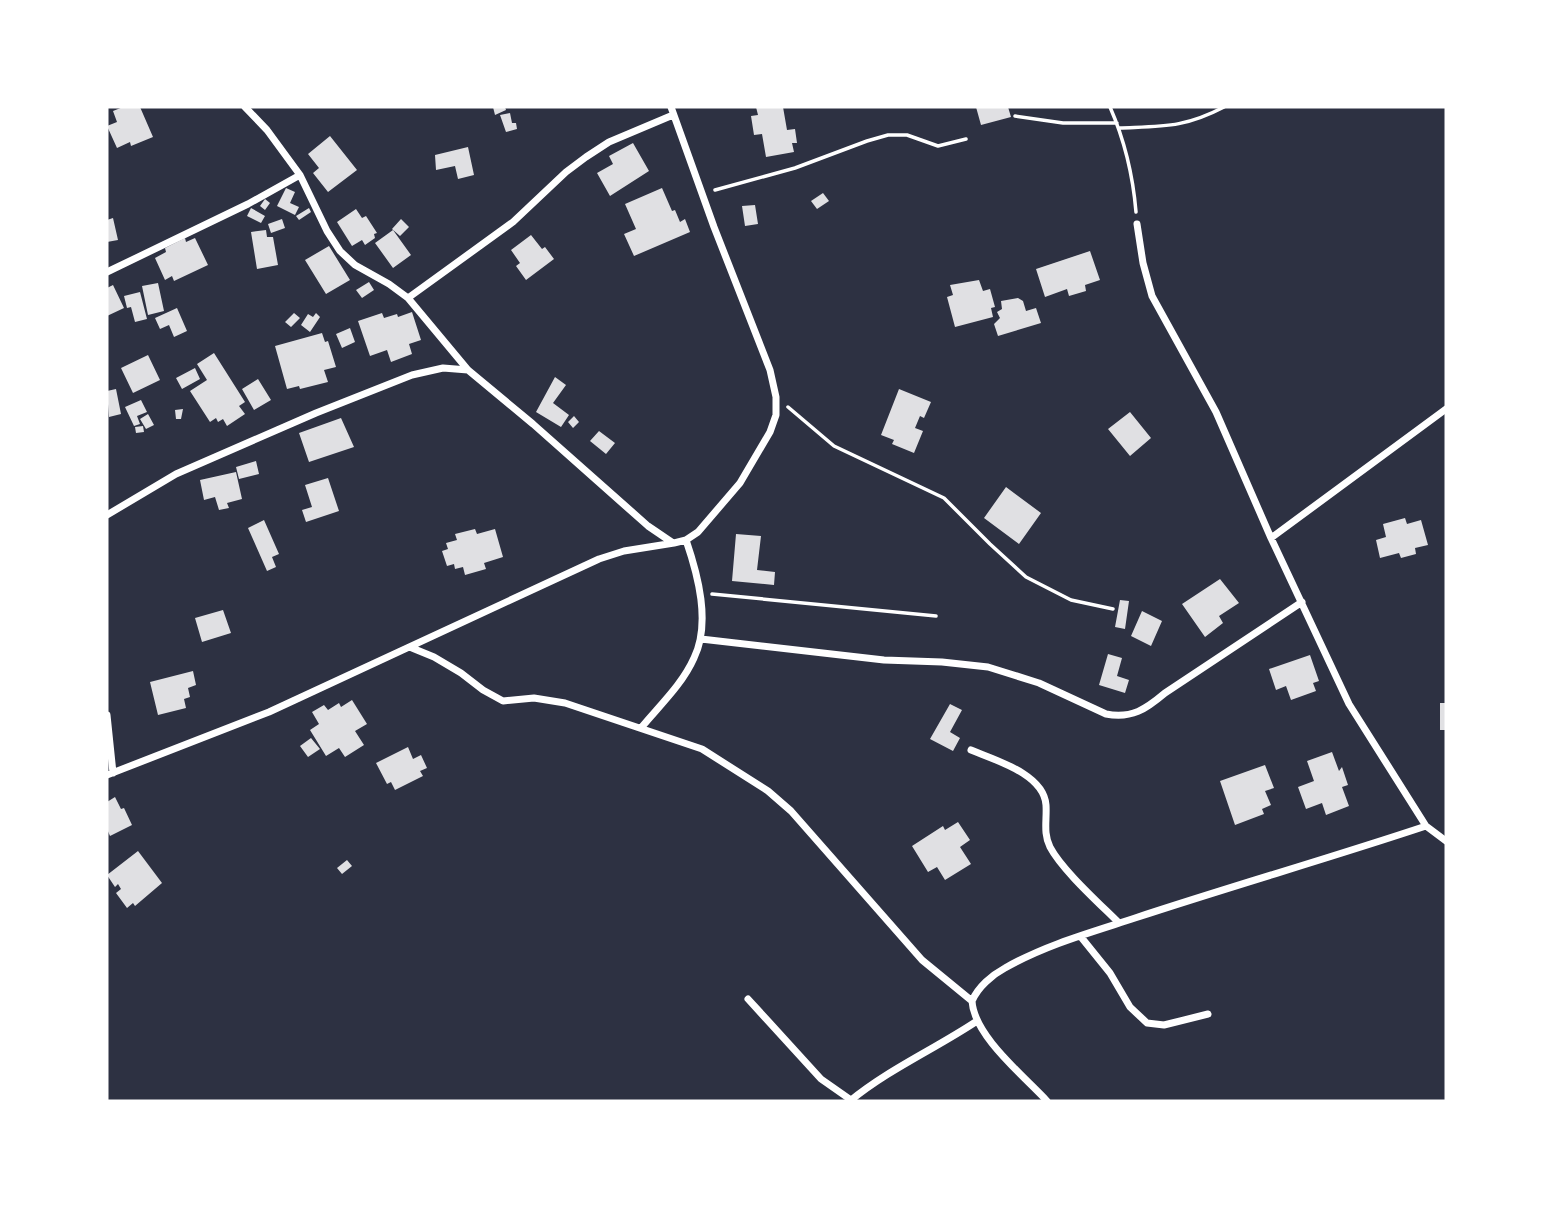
<svg xmlns="http://www.w3.org/2000/svg" width="1553" height="1208" font-family="'Public Sans',sans-serif">
  <rect width="100%" height="100%" fill="#2d3142"/>
  <path fill="#e0e0e3" d="M123,107H140L153,137L131,146L130,142L117,148L107,126L117,122L113,111Z
    M493,107H505L506,110L495,115Z
    M756,107H783L787,130L795,129L797,143H792L794,152L766,157L762,134L754,135L751,116L758,115Z
    M976,107H1008L1011,117L981,125Z
    M510,113L512,123H516L517,129L506,132L500,115Z
    M330,136L357,170L328,192L313,173L319,168L308,154Z
    M633,143L649,171L610,196L597,173L613,164L609,156Z
    M468,147L474,175L458,179L455,166L436,170L435,155Z
    M286,188L295,192L290,203L299,207L295,215L277,206Z
    M662,188L672,211L675,210L680,222L685,219L690,232L634,256L624,234L636,229L625,204Z
    M823,193L829,201L817,209L811,201Z
    M265,199L270,203L265,210L260,206Z
    M755,205L758,224L745,226L742,206Z
    M251,208L265,216L261,223L247,216Z
    M309,208L311,212L299,220L296,216Z
    M356,209L362,218L366,216L377,233L374,234L375,238L365,245L362,240L352,246L337,222Z
    M113,218L118,240L107,242V220Z
    M282,219L285,228L271,233L268,224Z
    M401,219L409,227L400,236L392,229Z
    M266,230L267,237H273L278,265L257,269L251,232Z
    M393,230L411,255L393,268L375,243Z
    M531,235L542,249L545,247L554,259L526,280L516,266L520,263L511,250Z
    M185,238L186,242L195,238L208,265L174,281L172,276L165,280L155,258L166,252L165,248Z
    M329,246L350,280L326,294L305,260Z
    M1090,251L1100,280L1085,285L1086,291L1069,296L1067,289L1045,297L1036,269Z
    M979,280L983,291L990,289L995,307L991,308L993,317L955,327L947,297L953,295L950,285Z
    M369,282L374,290L362,298L356,290Z
    M158,283L164,311L148,315L142,286Z
    M113,285L124,308L107,316V288Z
    M140,292L147,319L135,322L131,307L127,308L124,296Z
    M1018,298L1023,301L1026,311L1036,308L1041,323L998,336L994,324L1000,318L997,312L1002,309L1001,301Z
    M177,308L187,331L174,337L169,325L160,329L155,318Z
    M412,312L421,340L409,344L412,354L391,362L387,350L370,356L358,321L382,313L384,318L397,314L398,317Z
    M294,313L300,318L291,327L285,322Z
    M316,313L320,317L310,332L301,325L308,314L313,317Z
    M350,328L355,342L342,348L336,334Z
    M322,333L325,342L328,341L336,367L324,370L328,382L300,389L299,386L287,389L275,346Z
    M214,353L245,402L239,406L245,414L227,426L223,419L218,422L216,418L210,422L190,391L207,380L197,364Z
    M148,355L160,380L133,393L121,368Z
    M195,368L200,379L182,389L176,378Z
    M555,377L566,385L553,403L569,415L561,427L536,412Z
    M258,379L271,400L254,410L242,389Z
    M116,389L121,414L109,417L107,391Z
    M899,389L931,402L924,418L920,416L915,428L923,431L914,453L892,444L894,440L881,435Z
    M141,400L147,412L137,416L140,424L134,426L125,407Z
    M183,409L181,419H176L175,410Z
    M1130,412L1151,438L1130,456L1108,429Z
    M148,414L154,425L146,429L140,419Z
    M574,416L579,422L573,428L568,422Z
    M341,418L354,447L309,462L299,433Z
    M143,426L144,432L136,433L135,427Z
    M599,431L615,443L606,454L590,441Z
    M256,461L259,474L239,479L236,467Z
    M236,472L242,499L227,503L229,508L219,510L215,497L204,500L200,480Z
    M328,478L339,511L306,522L302,510L312,507L305,485Z
    M1006,487L1041,513L1019,544L984,518Z
    M1405,518L1407,524L1421,520L1428,545L1415,548L1416,554L1401,558L1399,553L1380,558L1376,540L1386,537L1383,524Z
    M264,520L279,554L272,557L276,567L267,571L248,528Z
    M475,529L477,534L495,529L503,557L484,563L486,569L465,575L463,567L455,569L454,564L447,566L442,551L448,549L446,543L457,540L455,534Z
    M736,534L761,536L757,570L775,572L774,585L732,581Z
    M1220,579L1239,603L1219,616L1223,623L1205,637L1182,604Z
    M1120,600L1129,601L1125,629L1115,627Z
    M223,610L231,633L202,642L195,618Z
    M1142,611L1162,621L1151,646L1131,636Z
    M1108,654L1122,658L1117,676L1129,680L1125,693L1099,685Z
    M1310,655L1319,681L1313,683L1316,691L1291,700L1286,686L1276,690L1269,669Z
    M193,671L196,685L188,688L190,697L184,699L186,708L158,715L150,682Z
    M352,700L367,724L355,731L364,745L345,757L339,748L326,756L310,730L319,724L312,712L324,705L328,710L339,703L341,707Z
    M1440,703H1446V730H1440Z
    M950,704L962,710L950,732L960,738L953,751L930,739Z
    M311,738L320,749L308,757L300,746Z
    M408,747L413,759L421,755L427,768L420,771L423,776L395,790L391,782L387,784L376,763Z
    M1332,752L1339,771L1342,767L1348,785L1342,787L1349,806L1326,815L1322,803L1306,809L1298,787L1314,781L1307,761Z
    M1265,765L1274,788L1265,791L1271,805L1262,809L1264,814L1235,825L1220,781Z
    M115,797L121,809L124,808L132,825L110,836L107,829V802Z
    M958,822L970,840L960,847L971,864L945,880L937,867L928,872L912,846L943,826L945,830Z
    M138,851L162,883L135,906L133,903L127,908L116,893L121,889L118,884L115,887L107,875Z
    M347,860L352,866L342,874L337,868Z"/>
  <g fill="none" stroke-linecap="round" stroke-linejoin="round">
    <path stroke="#fff" stroke-width="3.5" d="M1110,107C1124,139 1133,176 1136,212
      M1015,116L1063,123H1117
      M1119,128C1163,126 1184,128 1224,107
      M715,190L795,168L867,141L888,135H907L938,146L966,139
      M788,407L834,446L944,498L990,544L1026,577L1071,600L1113,609
      M712,594L936,616"/>
    <path stroke="#fff" stroke-width="7" d="M245,107L267,130L300,175L327,231L340,251L355,265L389,284L408,298L468,370L533,424L648,526L673,543
      M1137,224L1143,263L1152,296L1216,412L1271,538L1349,704L1426,826L1446,841
      M107,272L248,204L300,175
      M408,298L513,222L566,172L586,157L609,142L673,115
      M107,515L176,474L316,413L412,375L443,368L468,370
      M1271,538L1446,409
      M701,639L884,660L942,662L988,667L1039,683L1106,714C1132,719 1146,709 1165,693L1302,602
      M412,648L434,657L461,673L483,690L503,701L534,698L565,703L702,749L768,791L791,811L922,960L972,1001
      M107,715L113,773
      M641,728C659,706 682,685 694,658C711,623 698,575 686,540
      M971,750C995,760 1044,774 1046,805C1047,820 1043,833 1050,847C1062,870 1100,904 1119,923
      M107,775L269,712L599,559L624,551L674,543L686,540L698,532L740,483L770,432L776,415V397L770,370L714,227L671,107
      M1081,937L1110,973L1130,1007L1147,1023L1164,1025L1208,1014
      M748,999L821,1079L851,1100
      M850,1101C889,1069 935,1049 977,1021
      M1047,1101C1024,1076 974,1036 972,1001C978,987 992,975 1005,968C1045,945 1092,932 1135,918C1232,886 1330,858 1426,826"/>
  </g>
  <rect width="1553" height="1208" fill="none" stroke="#ffffff" stroke-width="217"/>
</svg>
